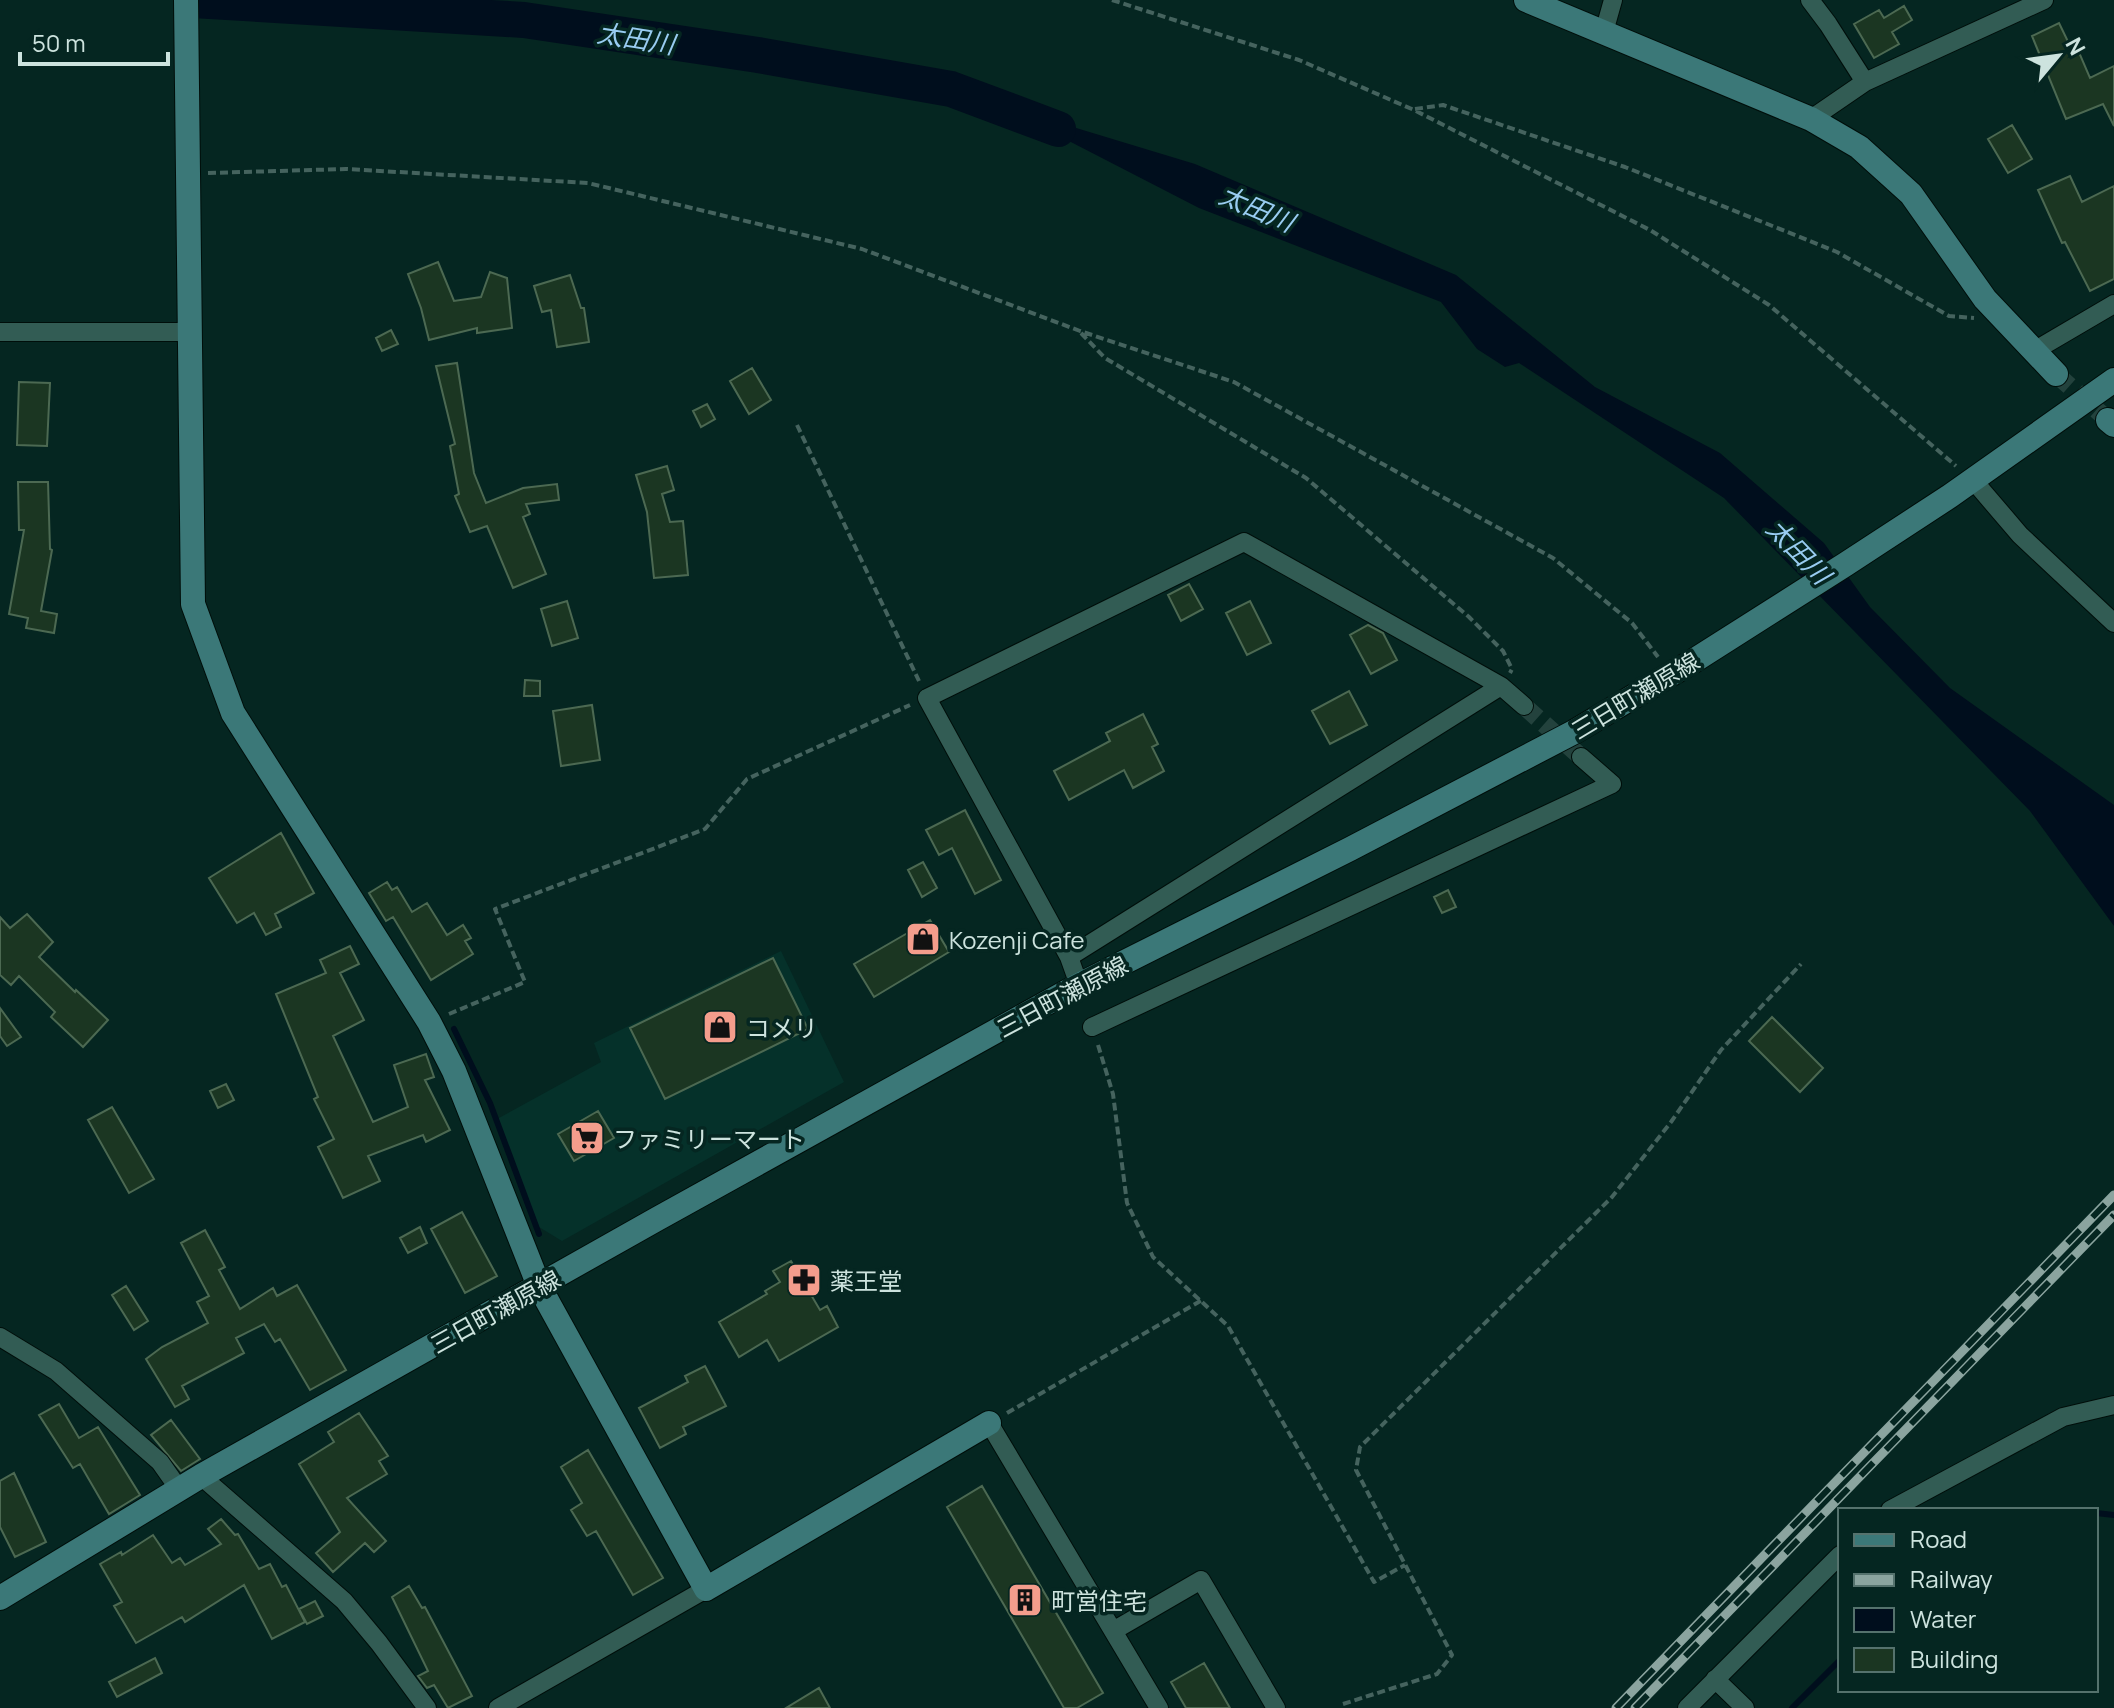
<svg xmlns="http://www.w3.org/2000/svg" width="2114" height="1708" font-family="Manrope,'Noto Sans JP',sans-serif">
  <rect width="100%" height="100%" fill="#052621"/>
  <path fill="#05312a" d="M781,951L844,1082L562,1241L539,1227L497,1119L601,1062L594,1043Z"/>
  <path fill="#000e1d" d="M997,104L1195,164L1456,275L1595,387L1720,453L1824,543L1870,607L1950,688L2114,805V926L2030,811L1724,498L1519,363L1505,367L1477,349L1441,302L1199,208Z"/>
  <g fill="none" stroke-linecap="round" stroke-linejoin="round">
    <path stroke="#000e1d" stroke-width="6" d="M454,1029L490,1103L539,1234
      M2096,1513L2114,1515
      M1792,1708L1840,1660"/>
    <path stroke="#000e1d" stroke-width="36" d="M193,0L524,20L758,55L951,89L1058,129"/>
  </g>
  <path fill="#1b3622" stroke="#4c6952" stroke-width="2" d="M1904,6L1912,20L1892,32L1899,44L1874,58L1854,24L1879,10L1884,18Z
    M2059,23L2073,52L2078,50L2090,78L2114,66V126L2103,104L2066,119L2032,36Z
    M2012,125L2032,159L2008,173L1988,139Z
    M2070,176L2082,202L2114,186V279L2090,291L2065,242L2062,243L2038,190Z
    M438,262L454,301L481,297L490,272L507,278L512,328L477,333V328L429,340L421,308L408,274Z
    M570,275L581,308H584L589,342L557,347L551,310L542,312L534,286Z
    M391,330L398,344L382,351L376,338Z
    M457,363L474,473L486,503L523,488L557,484L559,500L526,504L530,514L523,517L546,574L513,588L487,526L470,532L455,496L459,494L450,446L455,444L436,366Z
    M752,368L771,400L749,414L730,381Z
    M19,382L50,383L47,446L17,445Z
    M707,404L715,419L701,427L693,411Z
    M667,466L674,490L662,494L670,522L683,521L688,575L654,578L647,512L636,475Z
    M18,482H48L50,549L52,550L41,611L57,614L54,633L26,628L28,618L9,614L24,530H19Z
    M1189,584L1203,609L1181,621L1168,595Z
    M567,601L578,638L552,646L541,609Z
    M1250,601L1271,643L1247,655L1226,613Z
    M1368,625L1383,633L1397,660L1371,674L1350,635Z
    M525,680L540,681V696H524Z
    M1349,691L1367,725L1330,744L1312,711Z
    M592,705L600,760L561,766L553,711Z
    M1143,714L1158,744L1152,747L1164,771L1133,788L1124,770L1069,800L1054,771L1110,741L1106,733Z
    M965,810L1001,880L975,894L952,848L939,855L926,830Z
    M281,833L314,893L275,914L281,927L266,935L254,913L237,923L209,878Z
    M923,862L937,888L922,897L908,870Z
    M387,882L392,890L397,887L412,912L427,903L447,935L463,925L471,938L465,941L473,954L431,980L393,917L386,921L369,893Z
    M1448,890L1456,907L1442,913L1434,897Z
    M27,914L53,942L39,957L75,992L76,990L108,1020L83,1047L51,1017L55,1012L19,976L11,985L0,975V917L10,928Z
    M930,920L949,952L874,997L854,964Z
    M350,946L359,964L340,973L364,1020L333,1036L373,1122L408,1107L394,1065L426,1054L434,1077L425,1080L450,1130L426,1142L423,1135L368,1156L380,1181L343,1198L318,1147L334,1139L314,1099L318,1097L276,994L326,973L320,960Z
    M773,958L808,1029L665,1099L630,1028Z
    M0,1008L21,1037L7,1046L0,1036Z
    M1772,1017L1823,1068L1800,1092L1749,1041Z
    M226,1084L234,1100L218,1108L210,1091Z
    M112,1107L154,1179L129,1193L88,1120Z
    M598,1111L614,1138L574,1161L558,1134Z
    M462,1212L497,1276L465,1293L431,1229Z
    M420,1227L427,1243L408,1253L400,1238Z
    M205,1230L225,1267L219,1270L240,1309L273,1288L277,1296L297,1285L346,1370L310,1390L280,1339L275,1342L264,1324L236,1338L244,1353L182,1386L189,1399L175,1407L146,1359L162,1347L208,1323L197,1302L209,1296L181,1243Z
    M791,1261L820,1310L827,1306L838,1327L779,1361L767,1340L739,1357L719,1322L767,1294L765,1291L780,1282L773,1271Z
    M126,1286L148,1321L134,1330L112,1295Z
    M705,1366L726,1406L683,1427L686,1434L660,1448L639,1408L688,1382L685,1376Z
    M59,1404L79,1438L98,1427L140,1495L109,1514L80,1464L73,1468L39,1415Z
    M359,1413L388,1456L379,1461L387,1474L347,1498L386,1541L374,1552L365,1543L333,1572L316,1553L340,1532L299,1464L334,1442L328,1432Z
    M171,1420L200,1459L181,1471L151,1435Z
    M588,1450L663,1578L633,1595L596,1531L587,1536L571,1510L582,1503L561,1467Z
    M14,1473L46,1542L15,1557L0,1527V1481Z
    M982,1486L1103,1693L1077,1708H1064L947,1507Z
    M221,1519L235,1535L238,1534L259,1569L270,1564L282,1587L286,1585L305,1622L272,1639L244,1585L185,1622L182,1617L136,1643L114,1606L122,1602L100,1564L121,1552L122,1555L153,1535L172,1563L180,1558L185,1565L221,1544L208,1529Z
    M409,1586L422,1608L425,1607L472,1696L448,1708L434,1685L427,1688L418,1676L428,1671L392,1597Z
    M315,1601L323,1616L307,1624L299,1609Z
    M155,1658L162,1673L117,1697L109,1682Z
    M1204,1663L1230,1708H1186L1171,1682Z
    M819,1688L830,1708H786Z"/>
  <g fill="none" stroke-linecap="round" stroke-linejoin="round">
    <path stroke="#23423d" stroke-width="18" stroke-dasharray="18 9" stroke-linecap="butt" d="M2056,374L2108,420
      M1524,706L1581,757"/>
    <g stroke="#000e0a" stroke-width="20">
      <path id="street" d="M1810,0L1828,24L1865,82
        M1604,32L1613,0
        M1811,119L1865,82L2044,0
        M0,332H190
        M2034,351L2114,304
        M1973,480L2020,535L2114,623
        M1069,957L1501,686
        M1079,985L1069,957L927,698L1244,542L1501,686L1524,706
        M1092,1027L1612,784L1581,757
        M0,1337L56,1371L160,1462L179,1489
        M989,1423L1159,1708
        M201,1476L344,1601L379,1643L427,1708
        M1890,1510L2063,1417L2114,1405
        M1113,1631L1201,1580L1276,1708
        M1715,1679L1745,1708
        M498,1708L706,1589
        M1687,1708L1840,1555"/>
    </g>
    <g stroke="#000e0a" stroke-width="26">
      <path id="secondary" d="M186,0L193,604L233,713L429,1022L454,1071L539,1286L706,1589L989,1423
        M1526,0L1811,119L1859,147L1911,194L1985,299L2056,374
        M2108,420L2114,425
        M0,1598L201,1476L657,1219L1079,985L1350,849L1574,732L1695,660L1846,564L1950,496L2114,380"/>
    </g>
    <path stroke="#45635e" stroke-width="4" stroke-dasharray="8 4" stroke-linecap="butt" d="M1112,0L1299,60L1414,110L1650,230L1769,305L1956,466
      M1415,109L1443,105L1625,167L1765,223L1837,252L1949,316L1974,318
      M208,173L346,169L588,183L862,249L1080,331L1234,382L1553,558L1632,623L1658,657
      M1081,333L1105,358L1306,478L1469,617L1503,651L1512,669L1510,673
      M797,425L919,681
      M449,1014L525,982L495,909L705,829L747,779L910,705
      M1098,1045L1113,1094L1127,1203L1153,1257L1228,1326L1374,1582L1405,1565
      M1007,1413L1202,1300
      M1343,1704L1437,1674L1452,1655L1356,1470L1360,1447L1612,1197L1671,1122L1721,1050L1801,964"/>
    <use href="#street" stroke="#325c54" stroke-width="18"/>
    <use href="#secondary" stroke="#3b7878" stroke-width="24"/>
    <g stroke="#8ba49f" stroke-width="9">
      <path id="rail" d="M1616,1708L2114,1195
        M1635,1708L2114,1215"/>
    </g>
    <use href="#rail" stroke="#052621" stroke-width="6" stroke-dasharray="18" stroke-linecap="butt"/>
  </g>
  <defs>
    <g id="shop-square" transform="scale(1.8)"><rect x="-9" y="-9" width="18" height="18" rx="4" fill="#f49d8c" stroke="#052621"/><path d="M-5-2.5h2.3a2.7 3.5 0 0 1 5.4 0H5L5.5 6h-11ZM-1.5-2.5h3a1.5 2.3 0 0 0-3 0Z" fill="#111"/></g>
    <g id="supermarket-square" transform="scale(1.8)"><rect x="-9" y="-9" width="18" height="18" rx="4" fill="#f49d8c" stroke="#052621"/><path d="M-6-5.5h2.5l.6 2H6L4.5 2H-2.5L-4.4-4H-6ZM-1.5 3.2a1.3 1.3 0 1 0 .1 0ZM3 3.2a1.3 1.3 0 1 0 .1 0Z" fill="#111"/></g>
    <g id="pharmacy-square" transform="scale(1.8)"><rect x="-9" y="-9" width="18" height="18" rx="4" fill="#f49d8c" stroke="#052621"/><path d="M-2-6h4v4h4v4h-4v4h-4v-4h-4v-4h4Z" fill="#111"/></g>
    <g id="building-square" transform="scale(1.8)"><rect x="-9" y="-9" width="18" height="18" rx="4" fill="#f49d8c" stroke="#052621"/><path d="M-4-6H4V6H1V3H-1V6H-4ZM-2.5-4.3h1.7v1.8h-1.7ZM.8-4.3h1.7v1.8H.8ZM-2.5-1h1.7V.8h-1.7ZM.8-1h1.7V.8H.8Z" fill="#111"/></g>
  </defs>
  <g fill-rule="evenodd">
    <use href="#shop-square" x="923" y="939"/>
    <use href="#shop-square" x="720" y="1027"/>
    <use href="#supermarket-square" x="587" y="1138"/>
    <use href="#pharmacy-square" x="804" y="1280"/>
    <use href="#building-square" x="1025" y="1600"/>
  </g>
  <g text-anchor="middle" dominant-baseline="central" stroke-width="7" stroke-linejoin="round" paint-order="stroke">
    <g font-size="24" fill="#cde3de" stroke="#052621">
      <text transform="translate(1635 695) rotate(-31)">三日町瀬原線</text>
      <text transform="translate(1062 996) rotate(-28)">三日町瀬原線</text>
      <text transform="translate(495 1311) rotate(-29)">三日町瀬原線</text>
    </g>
    <g font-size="24" fill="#cde3de" stroke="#052621" text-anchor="start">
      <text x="949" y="939">Kozenji Cafe</text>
      <text x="746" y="1027">コメリ</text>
      <text x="613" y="1138">ファミリーマート</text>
      <text x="830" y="1280">薬王堂</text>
      <text x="1051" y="1600">町営住宅</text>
    </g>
    <g font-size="26" font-style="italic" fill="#99ccf1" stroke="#052621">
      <text transform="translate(636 38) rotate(9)">太田川</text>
      <text transform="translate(1257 208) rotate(23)">太田川</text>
      <text transform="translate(1799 551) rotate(46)">太田川</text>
    </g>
  </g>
  <rect x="1838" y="1508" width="260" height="184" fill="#052621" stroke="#55726d" stroke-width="2"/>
  <rect x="1854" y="1534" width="40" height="12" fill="#3b7878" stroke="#55726d" stroke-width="2"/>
  <text x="1910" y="1548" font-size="24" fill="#cde3de">Road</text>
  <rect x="1854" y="1574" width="40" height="12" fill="#8ba49f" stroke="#55726d" stroke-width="2"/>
  <text x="1910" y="1588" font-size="24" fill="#cde3de">Railway</text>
  <rect x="1854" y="1608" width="40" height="24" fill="#000e1d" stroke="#55726d" stroke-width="2"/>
  <text x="1910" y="1628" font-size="24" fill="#cde3de">Water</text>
  <rect x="1854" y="1648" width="40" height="24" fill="#1b3622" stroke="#55726d" stroke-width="2"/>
  <text x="1910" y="1668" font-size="24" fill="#cde3de">Building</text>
  <g transform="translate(2058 56) rotate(61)" stroke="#052621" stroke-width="6" paint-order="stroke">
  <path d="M0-6L14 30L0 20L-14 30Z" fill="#cde3de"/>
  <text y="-12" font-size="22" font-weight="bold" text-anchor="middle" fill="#cde3de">N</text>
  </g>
  <path d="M20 52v12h148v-12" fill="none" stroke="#cde3de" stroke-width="4"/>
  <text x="32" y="52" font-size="24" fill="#cde3de" stroke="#052621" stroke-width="6" paint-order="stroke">50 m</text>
</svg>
